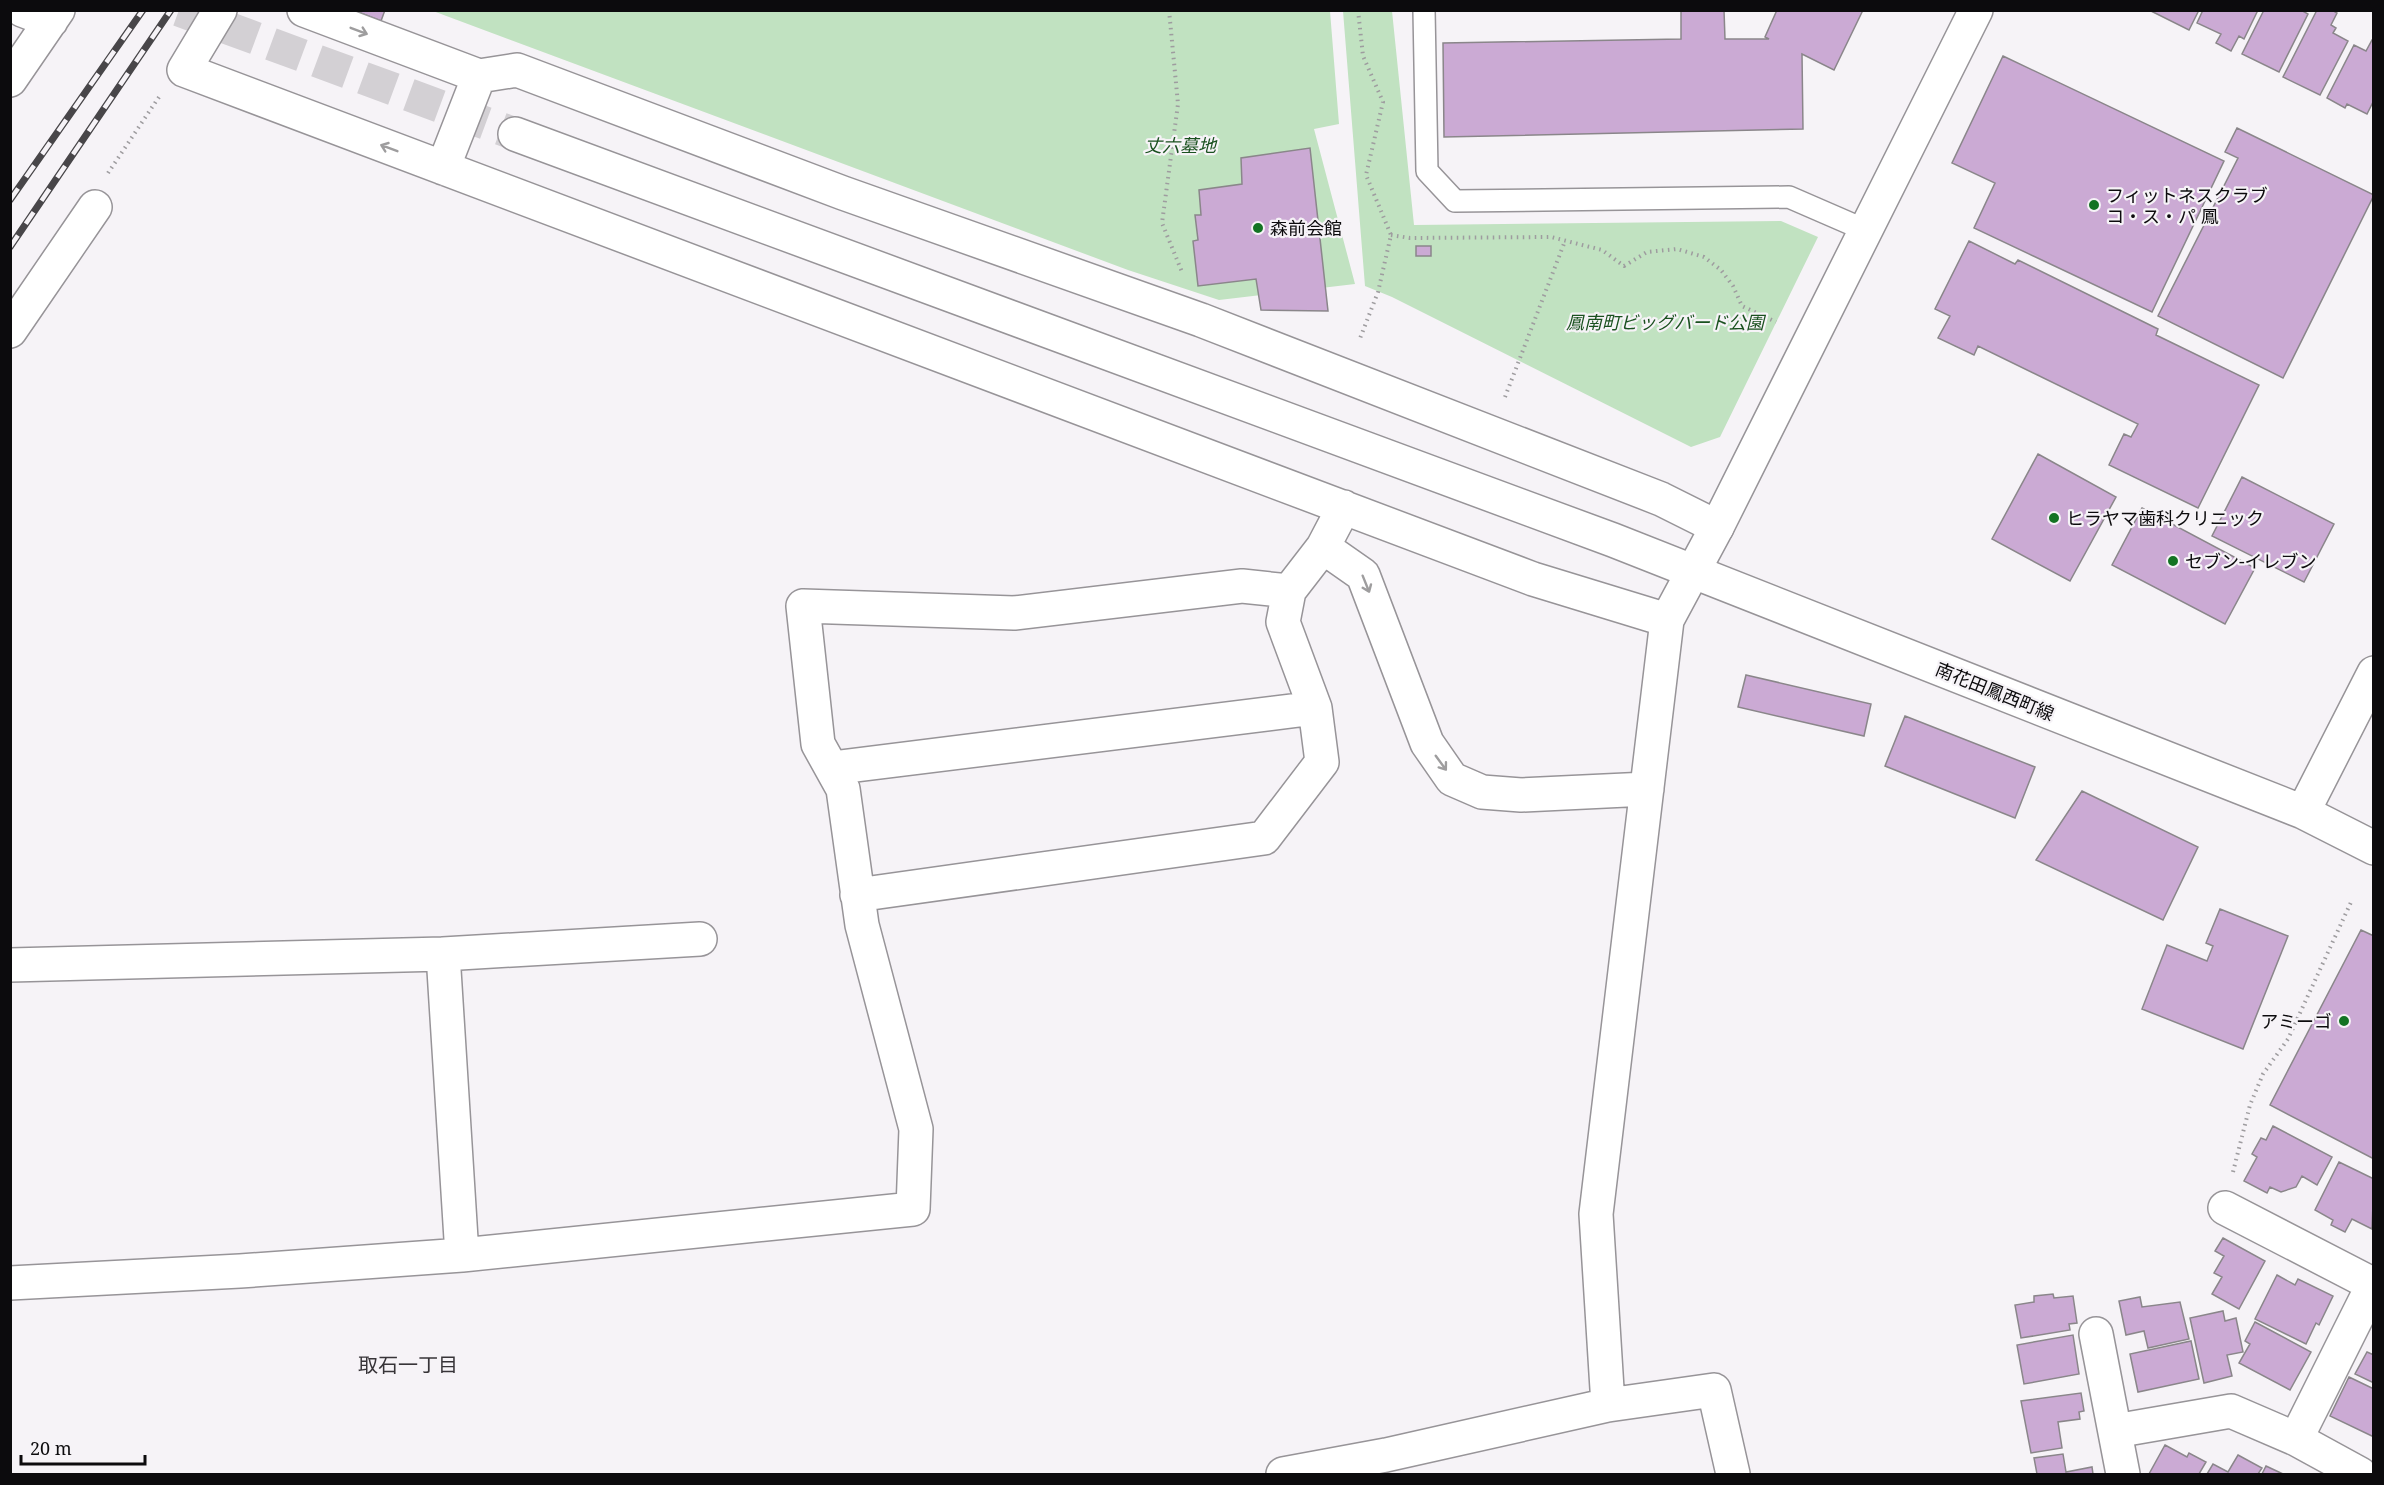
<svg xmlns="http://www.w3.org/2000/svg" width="2384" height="1485" font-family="'Noto Serif','Noto Sans JP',serif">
  <rect width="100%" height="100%" fill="#f6f3f7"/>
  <path fill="#c1e2c1" d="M433,11H1330L1339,124L1314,129L1355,284L1219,300L1128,270Z
    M1343,11H1392L1414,225L1781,221L1818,237L1720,437L1691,447L1392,297L1365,286Z"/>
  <path fill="#cbaad4" stroke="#8a868a" stroke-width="1.5" d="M353,10H385L381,21Z
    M1681,10H1724L1725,39H1769L1765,37L1777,10H1863L1834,70L1802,54L1803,129L1444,137L1443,43L1681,39Z
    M2149,10H2199L2189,30Z
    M2203,10H2258L2244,39L2239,36L2231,51L2216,43L2221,34L2197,23Z
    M2264,10H2301L2308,14L2279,72L2242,54Z
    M2317,10H2332L2337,13L2331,25L2336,28L2333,33L2348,41L2320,95L2283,77Z
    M2372,40L2374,41V100L2367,114L2347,104L2345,108L2327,98L2354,45L2366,51Z
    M2003,56L2224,161L2152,312L1974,228L1995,183L1952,163Z
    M2237,128L2374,195L2283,378L2158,316L2238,158L2225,152Z
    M1310,148L1328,311L1261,310L1256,279L1198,286L1193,241L1198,240L1195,215H1201L1199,190L1242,184L1241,158Z
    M1969,241L2015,264L2018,260L2158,329L2156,335L2259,385L2198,508L2109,465L2124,434L2131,437L2138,424L1978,346L1974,355L1938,338L1950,316L1935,309Z
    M1416,246H1431V256H1416Z
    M2038,454L2116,497L2070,581L1992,539Z
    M2242,477L2334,524L2304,582L2212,536Z
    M2142,508L2255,568L2225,624L2112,565Z
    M1746,675L1871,704L1864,736L1738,707Z
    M1905,716L2035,767L2015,818L1885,766Z
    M2082,791L2198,847L2163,920L2036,860Z
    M2220,909L2288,936L2243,1049L2142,1009L2167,945L2207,961L2213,946L2206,943Z
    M2361,930L2374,936V1159L2270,1105Z
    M2273,1126L2332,1157L2317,1185L2302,1176L2296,1187L2281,1192L2270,1187L2267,1193L2244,1181L2257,1157L2252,1154L2261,1138L2266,1140Z
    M2339,1162L2374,1179L2372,1229L2352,1219L2345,1232L2331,1225L2333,1220L2315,1210Z
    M2223,1238L2265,1261L2239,1309L2212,1294L2222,1277L2214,1273L2224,1256L2215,1251Z
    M2277,1275L2295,1285L2298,1279L2333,1296L2319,1325L2316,1323L2306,1344L2255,1319Z
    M2053,1294L2054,1298L2073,1296L2077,1323L2069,1324L2070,1330L2021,1338L2015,1305L2034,1302V1296Z
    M2140,1297L2142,1307L2180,1302L2189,1339L2148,1348L2144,1331L2126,1335L2119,1301Z
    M2223,1311L2225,1321L2236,1318L2243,1352L2227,1355L2232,1376L2204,1383L2190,1318Z
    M2255,1322L2311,1352L2290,1390L2239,1363L2250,1344L2245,1341Z
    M2073,1335L2079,1374L2024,1384L2017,1345Z
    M2191,1341L2199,1379L2138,1392L2130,1354Z
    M2367,1352L2374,1355V1383L2355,1374Z
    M2349,1377L2374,1389V1437L2330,1416Z
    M2081,1393L2084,1411L2079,1412L2080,1419L2058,1422L2062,1448L2031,1453L2021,1401Z
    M2165,1445L2187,1457L2189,1453L2206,1462L2199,1474H2149Z
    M2063,1454L2066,1472L2092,1467L2093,1474H2034H2037L2034,1458Z
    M2238,1455L2262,1468L2258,1474H2207L2213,1464L2228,1472Z
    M2266,1466L2283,1474H2262Z"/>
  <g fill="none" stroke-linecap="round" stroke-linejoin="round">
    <path stroke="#d3d0d4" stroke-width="33" stroke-dasharray="33 16" stroke-linecap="butt" d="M179,10L515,134"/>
    <g stroke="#979498" stroke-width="24">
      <path id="lane" d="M1424,10L1427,171L1455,201L1789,197L1865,230"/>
    </g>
    <g stroke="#979498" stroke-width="36">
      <path id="street" d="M22,10L51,21
        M220,10L184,70L1533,579L1667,620
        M304,10L479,76
        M10,80L58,10
        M443,168L479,76L517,70L843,193L1201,320L1661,499L1717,527L1667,620L1596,1214L1608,1405
        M10,331L95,207
        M1323,547L1363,575L1427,743L1452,779L1482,792L1521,795L1647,789
        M832,768L1315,708
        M857,895L1264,838L1322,762L1315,708L1283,622L1289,591L1323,547L1344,507
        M443,954L462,1255
        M10,965L443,954L700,939
        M2225,1208L2374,1285
        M10,1283L240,1271L462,1255L913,1209L916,1129L862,925L843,789L818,744L803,606L1014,613L1242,586L1289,591
        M2096,1334L2123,1474
        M2115,1431L2231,1411L2296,1439L2360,1474
        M2296,1439L2373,1285
        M1283,1474L1386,1455L1608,1405L1714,1390L1733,1474"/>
    </g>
    <g stroke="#979498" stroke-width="36">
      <path id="secondary" d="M515,134L1613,540L2303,812L2374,848
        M1717,527L1976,10
        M2303,812L2374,673"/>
    </g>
    <path stroke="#9e9c9f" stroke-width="4" stroke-dasharray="1.5 4.5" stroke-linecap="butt" d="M1169,10L1178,104L1162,223L1182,272
      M1358,10L1363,56L1383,102L1366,175L1391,235L1378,292L1359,341
      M108,173L159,97
      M1391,235L1410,238L1551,237L1602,250L1624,266L1647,252L1677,249L1704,257L1721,270L1733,286L1742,306L1776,322
      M1505,397L1565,241
      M2233,1172L2250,1105L2263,1074L2288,1039L2352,900"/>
    <use href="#lane" stroke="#fff" stroke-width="21"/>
    <use href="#street" stroke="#fff" stroke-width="33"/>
    <use href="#secondary" stroke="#fff" stroke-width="33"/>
    <g stroke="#484649" stroke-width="7">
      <path id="rail" d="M10,200L143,10
        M10,247L171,10"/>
    </g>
    <use href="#rail" stroke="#f6f3f7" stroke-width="4.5" stroke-dasharray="14" stroke-linecap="butt"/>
  </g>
  <defs><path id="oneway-shaft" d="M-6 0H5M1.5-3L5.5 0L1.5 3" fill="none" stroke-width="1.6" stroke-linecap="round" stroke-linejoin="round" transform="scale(1.5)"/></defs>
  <g stroke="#9e9d9e">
    <use href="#oneway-shaft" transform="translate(359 31) rotate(21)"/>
    <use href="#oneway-shaft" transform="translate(389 148) rotate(-159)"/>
    <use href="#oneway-shaft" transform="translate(1366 584) rotate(68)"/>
    <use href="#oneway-shaft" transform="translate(1441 763) rotate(54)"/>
  </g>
  <g fill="#137323" stroke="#f6f3f7" stroke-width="2">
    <circle cx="2094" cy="205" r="6"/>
    <circle cx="1258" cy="228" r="6"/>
    <circle cx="2054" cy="518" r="6"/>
    <circle cx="2173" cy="561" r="6"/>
    <circle cx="2344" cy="1021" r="6"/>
  </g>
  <g text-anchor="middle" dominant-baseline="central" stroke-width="4.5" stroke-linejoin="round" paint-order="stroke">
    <g font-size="18" font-style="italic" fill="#1a511f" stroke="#f6f3f7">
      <text x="1180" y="145">丈六墓地</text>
      <text x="1665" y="322">鳳南町ビッグバード公園</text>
    </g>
    <g font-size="18" fill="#0c0b0d" stroke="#f6f3f7" text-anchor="start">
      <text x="2106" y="195">フィットネスクラブ<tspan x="2106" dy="21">コ・ス・パ 鳳</tspan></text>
      <text x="1270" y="228">森前会館</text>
      <text x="2066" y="518">ヒラヤマ歯科クリニック</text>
      <text x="2185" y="561">セブン-イレブン</text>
      <text x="2332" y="1021" text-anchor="end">アミーゴ</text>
    </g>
    <g font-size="18" fill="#0c0b0d" stroke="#f6f3f7">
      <text transform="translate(1995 691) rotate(22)">南花田鳳西町線</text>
    </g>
    <g font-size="20" fill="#373438" stroke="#f6f3f7">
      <text x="408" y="1364">取石一丁目</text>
    </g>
  </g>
  <rect width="2384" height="1485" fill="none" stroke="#0c0b0d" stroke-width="24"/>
  <path d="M21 1455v9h124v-9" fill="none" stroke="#0c0b0d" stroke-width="3"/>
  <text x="30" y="1455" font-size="18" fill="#0c0b0d" stroke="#f6f3f7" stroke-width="4.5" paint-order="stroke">20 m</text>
</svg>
